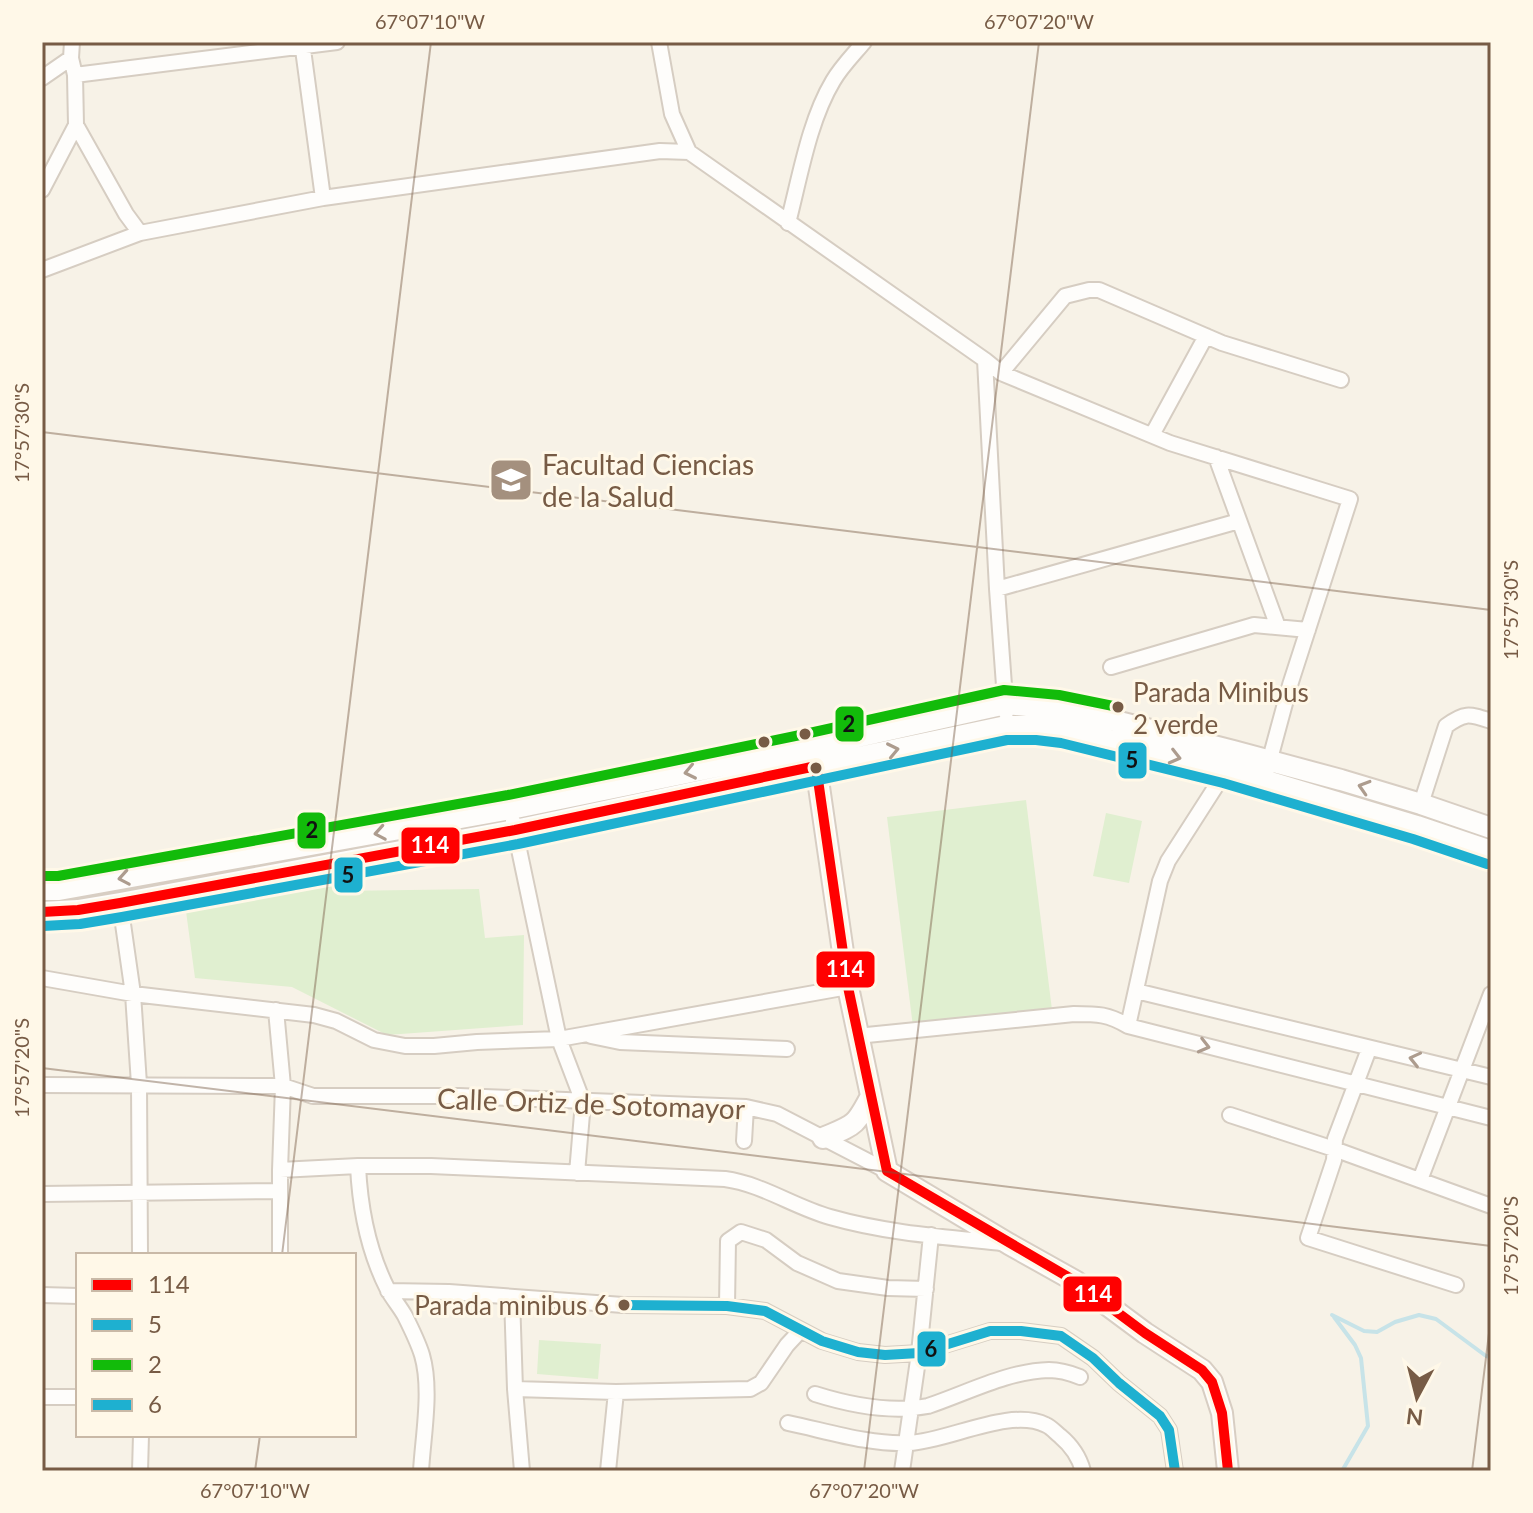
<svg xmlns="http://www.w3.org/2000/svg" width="1533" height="1513" font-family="Lato,sans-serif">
  <rect width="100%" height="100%" fill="#f7f2e7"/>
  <path fill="#e0efd0" d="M1026,800L1052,1010L913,1027L887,817Z
    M1106,813L1142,821L1129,883L1093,876Z
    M335,881L340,891L479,889L485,938L524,935L523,1025L387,1035L292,987L195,978L185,904Z
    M539,1340L601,1344L598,1379L537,1374Z"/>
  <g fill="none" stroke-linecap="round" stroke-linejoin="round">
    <path stroke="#c7e3e8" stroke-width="4" d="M1332,1315L1364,1331L1377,1332L1395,1322L1419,1315L1436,1319L1486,1356L1491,1357
      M1334,1317L1355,1345L1361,1358L1368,1426L1342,1471"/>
    <g stroke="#d6cdc2" stroke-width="18">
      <path id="street" d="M302,42L323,198
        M659,42L672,114L689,152L985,360L1001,373L1170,443L1350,499L1290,685L1267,770
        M75,75L337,42
        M42,78L71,58
        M76,125L126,214L140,233
        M42,190L76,125L75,75L71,58L72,42
        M788,223C800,177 809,121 833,81C841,67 854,54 864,42
        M42,270L140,233L323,198L660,151L689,152
        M985,360L997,589L1006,713
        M1001,373L1065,296L1089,290H1099L1222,343L1341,380
        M1152,435L1206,336
        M1216,457L1278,627
        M997,589L1239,521
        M1111,667L1254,625L1308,630
        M1421,804L1446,726C1465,712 1469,714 1491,721
        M513,821L559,1039L583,1102L577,1173
        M120,903L133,994L139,1084L140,1255
        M42,978L133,994L314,1015L336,1021L374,1040L405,1046H434L477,1042L559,1039L848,987
        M1136,991L1491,1077
        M276,1010L283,1086L280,1170V1255
        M1128,1026L1160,881L1168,861L1227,769L1229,763
        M591,1036L620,1042L787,1049
        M857,1036L1074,1014C1098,1014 1108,1014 1128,1026L1491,1118
        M1369,1049L1335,1139L1334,1160L1308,1238L1456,1285
        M42,1085L283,1086L313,1096H459L746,1107L777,1114L887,1171
        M1230,1115L1334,1149L1491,1206
        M744,1141L746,1107
        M358,1166C360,1209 368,1251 388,1290C393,1299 400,1307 405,1316C411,1328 418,1342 422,1355C432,1389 423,1436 421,1471
        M280,1170L358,1166H431L725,1179C762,1184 794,1207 830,1217C886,1233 944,1237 1002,1243
        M1420,1180L1491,994
        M42,1194L280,1191
        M388,1291L449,1292L623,1305L727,1306L765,1311L822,1341L858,1352L885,1355L919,1353L990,1331H1021L1061,1336L1093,1358L1119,1383L1160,1416L1169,1430L1175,1471
        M42,1295L78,1296
        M512,1297L515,1389L522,1471
        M727,1306L728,1241L741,1232L766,1240L797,1263L838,1281L888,1288L926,1289
        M515,1389L616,1392L750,1389L761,1383L787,1345L801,1330
        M815,1394C850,1405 892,1413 928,1406C967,1393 1008,1371 1049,1370C1060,1370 1070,1373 1080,1377
        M42,1397H78
        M788,1423C827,1431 869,1445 909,1443C949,1441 1010,1407 1046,1425C1051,1427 1056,1433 1060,1436C1072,1446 1079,1456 1083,1471
        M140,1471L141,1435
        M608,1471L616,1392
        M902,1471L919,1353L931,1235"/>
    </g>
    <g stroke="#d8cec3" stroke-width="24">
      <path id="secondary" d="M816,766L848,987L887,1171L1009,1244L1075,1281L1145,1333L1202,1370L1212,1382L1222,1413L1228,1471
        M42,890H59L511,809L808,748L1006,704L1058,709L1115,721L1233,751L1341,780L1421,804L1491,828
        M42,912L78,910L120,903L515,830L1006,726H1037L1063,729L1227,769L1417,826L1491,851
        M823,1138C854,1125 855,1127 871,1096"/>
    </g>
    <use href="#street" stroke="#fefdfb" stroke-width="14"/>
    <use href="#secondary" stroke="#fefdfb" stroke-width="20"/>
    <g stroke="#fff8e8" stroke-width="16">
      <path id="bus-1" d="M816,766L848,987L887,1171
        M42,912L78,910L120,903L515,830L816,766
        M887,1171L1075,1281L1145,1333L1202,1370L1212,1382L1222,1413L1228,1471"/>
    </g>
    <g stroke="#fff8e8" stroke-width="16">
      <path id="bus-2" d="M43,926L80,924L122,917L518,844L1007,740H1036L1061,743L1223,783L1413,839L1487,864"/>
    </g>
    <g stroke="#fff8e8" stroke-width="16">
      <path id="bus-3" d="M42,876H58L508,795L805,734L1004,690L1059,695L1118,707"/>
    </g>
    <g stroke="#fff8e8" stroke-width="16">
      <path id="bus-4" d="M623,1305L727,1306L765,1311L822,1341L858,1352L885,1355L919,1353L990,1331H1021L1061,1336L1093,1358L1119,1383L1160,1416L1169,1430L1175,1471"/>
    </g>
    <use href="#bus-1" stroke="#f00" stroke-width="10"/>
    <use href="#bus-2" stroke="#1eb0d0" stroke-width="10"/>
    <use href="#bus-3" stroke="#12bb0a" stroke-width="10"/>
    <use href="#bus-4" stroke="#1eb0d0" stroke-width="10"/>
  </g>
  <defs><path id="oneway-chevron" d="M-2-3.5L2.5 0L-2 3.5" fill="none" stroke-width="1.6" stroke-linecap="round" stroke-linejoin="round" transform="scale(2)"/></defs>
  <g stroke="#ad9c8e">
    <use href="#oneway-chevron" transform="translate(893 750) rotate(-12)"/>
    <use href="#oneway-chevron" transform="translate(1175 757) rotate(14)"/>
    <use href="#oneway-chevron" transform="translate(690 772) rotate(168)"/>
    <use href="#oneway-chevron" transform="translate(1364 787) rotate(-163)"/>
    <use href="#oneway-chevron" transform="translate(380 833) rotate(170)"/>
    <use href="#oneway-chevron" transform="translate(124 878) rotate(170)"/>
    <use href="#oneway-chevron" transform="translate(1204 1046) rotate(14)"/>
    <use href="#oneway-chevron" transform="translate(1415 1059) rotate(-167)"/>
  </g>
  <path fill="none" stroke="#775b45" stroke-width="2" stroke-opacity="0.45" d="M42,432L1491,610M42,1068L1491,1246M282,1255L431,42M255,1471L260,1435M864,1471L1039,42M1472,1471L1491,1317"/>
  <defs>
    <g id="university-square" transform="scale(2.3)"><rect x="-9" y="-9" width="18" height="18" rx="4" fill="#a4907e" stroke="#fff8e8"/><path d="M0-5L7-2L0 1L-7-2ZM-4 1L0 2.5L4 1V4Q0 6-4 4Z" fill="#fff"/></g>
  </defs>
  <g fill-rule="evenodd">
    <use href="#university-square" x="511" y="480"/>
  </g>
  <g fill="#775b45" stroke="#fff8e8" stroke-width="3">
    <circle cx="1118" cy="707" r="7"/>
    <circle cx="805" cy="734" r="7"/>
    <circle cx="764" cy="742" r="7"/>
    <circle cx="816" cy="768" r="7"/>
    <circle cx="624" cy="1305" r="7"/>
  </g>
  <g text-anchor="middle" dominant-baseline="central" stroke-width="6" stroke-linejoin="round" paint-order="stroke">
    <g font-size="26" fill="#775b45" stroke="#fff8e8" text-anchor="start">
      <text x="1133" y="692">Parada Minibus<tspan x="1133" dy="32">2 verde</tspan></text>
      <text x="609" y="1305" text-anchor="end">Parada minibus 6</text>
    </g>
    <g font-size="28" fill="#775b45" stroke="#fff8e8" text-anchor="start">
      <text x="542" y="464">Facultad Ciencias<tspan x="542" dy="32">de la Salud</tspan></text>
    </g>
    <g font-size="28" fill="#775b45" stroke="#fff8e8">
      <text transform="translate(591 1103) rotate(2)">Calle Ortiz de Sotomayor</text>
    </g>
  </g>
  <g stroke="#fff8e8" stroke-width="3">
    <rect x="834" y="705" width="31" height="38" rx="8" fill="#12bb0a"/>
    <rect x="1117" y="741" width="31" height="39" rx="8" fill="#1eb0d0"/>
    <rect x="296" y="811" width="31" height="39" rx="8" fill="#12bb0a"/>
    <rect x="400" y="826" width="61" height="39" rx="8" fill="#f00"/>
    <rect x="333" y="856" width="31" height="38" rx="8" fill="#1eb0d0"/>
    <rect x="815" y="950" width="61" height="39" rx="8" fill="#f00"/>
    <rect x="1062" y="1275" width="61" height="38" rx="8" fill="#f00"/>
    <rect x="916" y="1330" width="31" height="38" rx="8" fill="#1eb0d0"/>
  </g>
  <g font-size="22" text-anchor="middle" font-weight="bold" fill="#fff">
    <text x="430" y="853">114</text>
    <text x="845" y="977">114</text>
    <text x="1093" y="1302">114</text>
  </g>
  <g font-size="22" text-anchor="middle" font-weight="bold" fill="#111">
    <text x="849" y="732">2</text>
    <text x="1132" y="768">5</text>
    <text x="312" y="838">2</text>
    <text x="348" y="883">5</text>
    <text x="931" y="1357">6</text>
  </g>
  <rect width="1533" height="1513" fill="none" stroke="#fff8e8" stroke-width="88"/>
  <rect x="76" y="1253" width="280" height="184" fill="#fff8e8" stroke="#c9b9a7" stroke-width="2"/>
  <rect x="92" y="1279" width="40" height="12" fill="#ff0000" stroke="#c9b9a7" stroke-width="2"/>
  <text x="148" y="1293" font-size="24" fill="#775b45">114</text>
  <rect x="92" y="1319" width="40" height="12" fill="#1eb0d0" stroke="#c9b9a7" stroke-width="2"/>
  <text x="148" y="1333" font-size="24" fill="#775b45">5</text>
  <rect x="92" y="1359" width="40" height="12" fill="#12bb0a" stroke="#c9b9a7" stroke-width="2"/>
  <text x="148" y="1373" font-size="24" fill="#775b45">2</text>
  <rect x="92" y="1399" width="40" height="12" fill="#1eb0d0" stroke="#c9b9a7" stroke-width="2"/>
  <text x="148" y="1413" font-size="24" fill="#775b45">6</text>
  <g transform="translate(1417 1397) rotate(187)" stroke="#fff8e8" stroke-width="6" paint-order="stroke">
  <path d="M0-6L14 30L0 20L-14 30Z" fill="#775b45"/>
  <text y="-12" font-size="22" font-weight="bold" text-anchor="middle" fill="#775b45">N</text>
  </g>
  <rect x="44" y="44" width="1445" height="1425" fill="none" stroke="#775b45" stroke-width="3"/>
  <g font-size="20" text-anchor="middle" fill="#775b45">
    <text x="430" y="29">67°07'10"W</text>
    <text x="1039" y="29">67°07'20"W</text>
    <text transform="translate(22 433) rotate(-90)" y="7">17°57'30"S</text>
    <text transform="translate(1511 610) rotate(-90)" y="7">17°57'30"S</text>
    <text transform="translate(22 1068) rotate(-90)" y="7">17°57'20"S</text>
    <text transform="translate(1511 1246) rotate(-90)" y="7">17°57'20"S</text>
    <text x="255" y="1498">67°07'10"W</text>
    <text x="864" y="1498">67°07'20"W</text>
  </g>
</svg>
